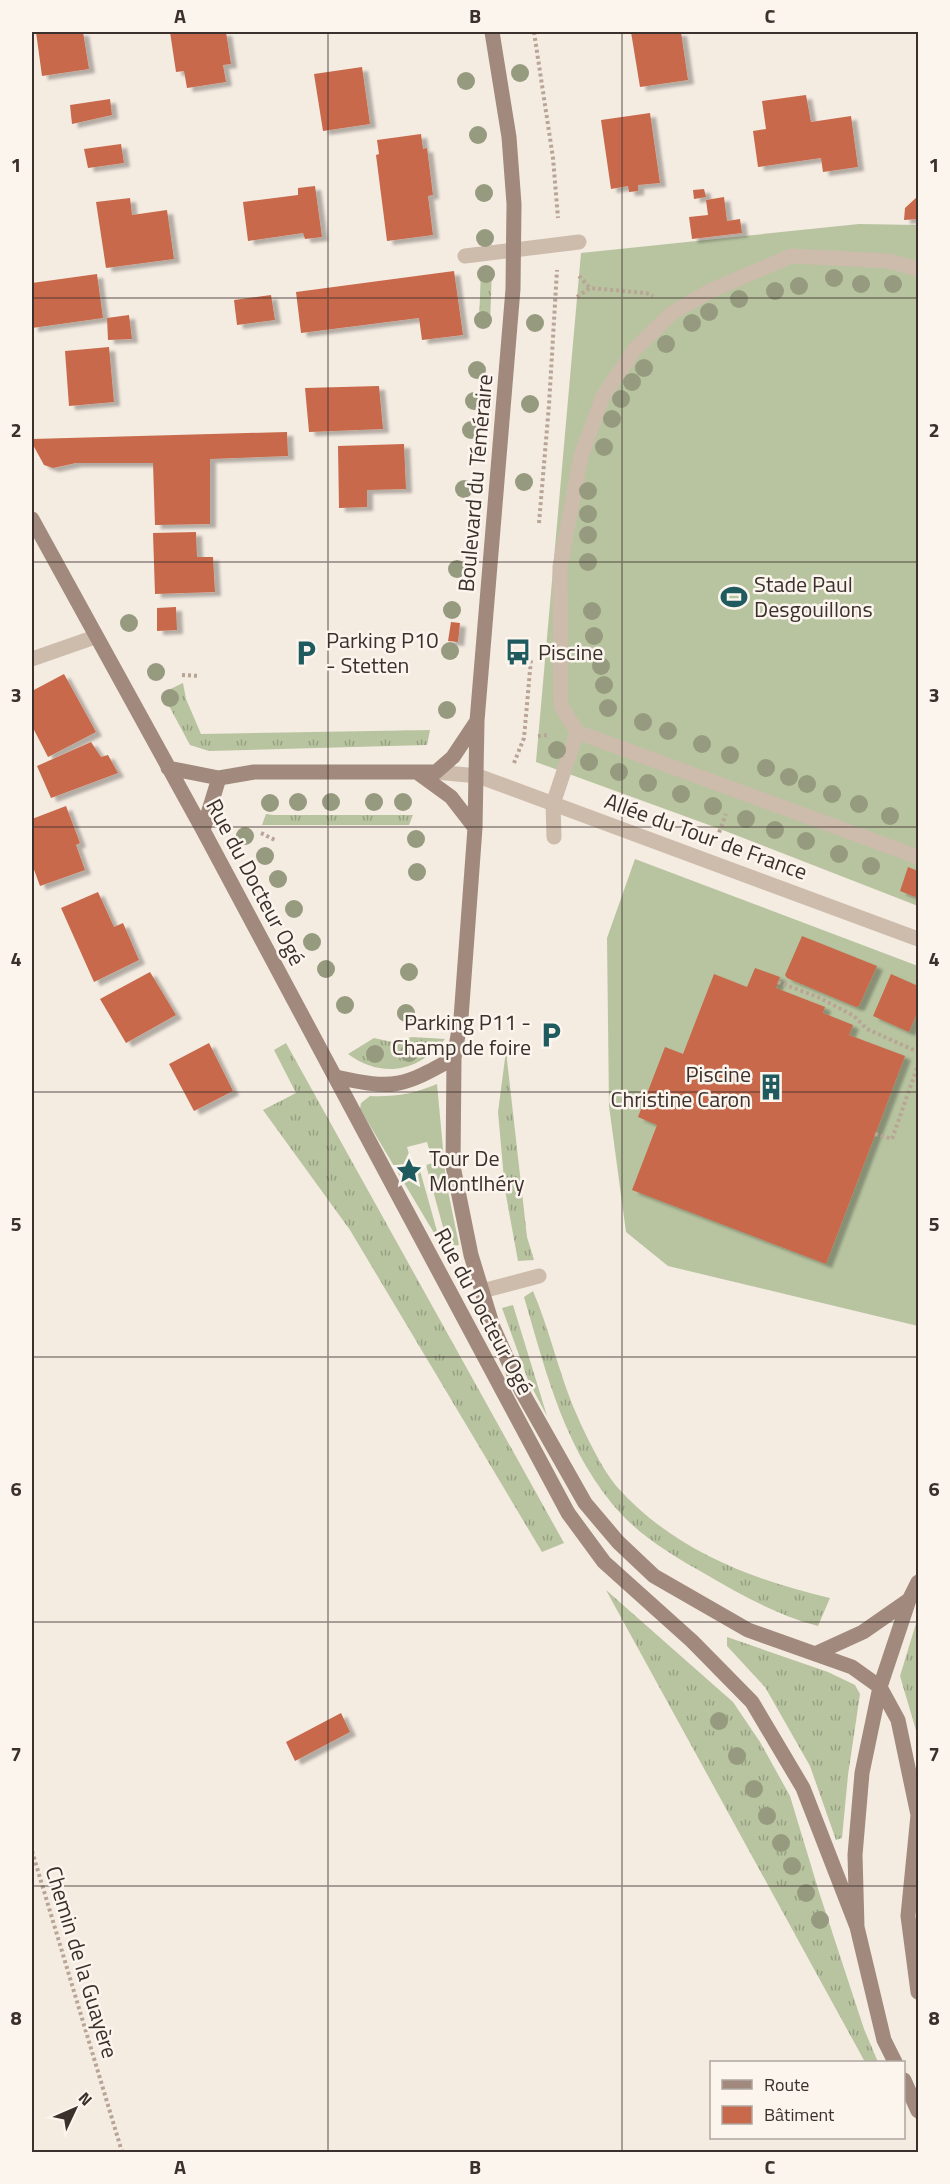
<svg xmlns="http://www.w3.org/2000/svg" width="950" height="2184" font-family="'Titillium Web',sans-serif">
  <defs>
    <pattern id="grass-tufts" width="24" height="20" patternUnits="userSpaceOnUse" patternTransform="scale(1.5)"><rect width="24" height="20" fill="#b8c4a0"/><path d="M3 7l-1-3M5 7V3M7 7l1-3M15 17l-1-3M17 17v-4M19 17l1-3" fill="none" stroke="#97a083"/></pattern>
    <filter id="shadow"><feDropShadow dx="6" dy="4" stdDeviation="1.5" flood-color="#0004"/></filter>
  </defs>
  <rect width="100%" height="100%" fill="#f4ebe1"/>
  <path fill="url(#grass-tufts)" d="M481,268H492L490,325L479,324Z
    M183,683L186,699L201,734L430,730L427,745L209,751L190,745L162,693Z
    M266,814L273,815H413L409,825H262Z
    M412,1037L445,1039C419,1072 382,1079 348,1054L374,1038L392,1042Z
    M286,1043L564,1543L542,1552L350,1230L263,1110L296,1093L274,1050Z
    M506,1051L527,1237L534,1260L518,1261L505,1190L498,1112Z
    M533,1291C551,1333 560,1379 579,1420C588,1440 604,1472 618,1488C674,1550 750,1579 830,1598L818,1626C777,1615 743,1596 707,1575C677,1558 646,1540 622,1515C565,1453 547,1375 524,1297Z
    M513,1305L547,1416L528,1380L502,1308Z
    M606,1590L733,1702L760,1742L790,1796L819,1892L864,2029L878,2062H865Z
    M918,1617V1737L900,1676Z
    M727,1637L828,1672L855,1685L860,1694L848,1775L842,1838L836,1840L810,1766L765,1687L727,1646Z"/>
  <path fill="#b8c4a0" d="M859,224L918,225V906L720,829L536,762L581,253Z
    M635,859L918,966V1326L668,1266L626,1232L609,1106L607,938Z
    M437,1084L446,1181L459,1245L453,1246L443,1227L426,1165L433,1163L427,1142L407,1147L413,1168L419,1167L437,1231L434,1233L360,1109L361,1103L370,1096C394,1097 414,1094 437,1084Z"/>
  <path fill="#c8694b" filter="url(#shadow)" d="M36,32H83L89,69L42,76Z
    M170,32H226L231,64L223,65L226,82L187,88L184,71L176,72Z
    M631,32H681L688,80L640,87Z
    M362,67L370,124L323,131L314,74Z
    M806,95L811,122L851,116L858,167L823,172L821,158L758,167L753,131L766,129L762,101Z
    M110,99L112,115L72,124L70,105Z
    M650,113L660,183L638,185V191L629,192L628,186L611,189L601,120Z
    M421,134L423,149L427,148L433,195L428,196L433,235L387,241L376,155L379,154L377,140Z
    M121,144L124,163L88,168L84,149Z
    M315,186L322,237L305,239L303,233L248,241L243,202L298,195V188Z
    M704,189L706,197L694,199L693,190Z
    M918,196V219L904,220L905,208Z
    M724,197L727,221L740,219L742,233L692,239L689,217L708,215L706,200Z
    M130,198L132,215L167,210L174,259L106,268L96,202Z
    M454,271L463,335L422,340L419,318L301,333L296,292Z
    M97,274L103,318L32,328V283Z
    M271,295L275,320L237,325L234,300Z
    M129,315L132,339L108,340L107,318Z
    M109,347L114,402L69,406L65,351Z
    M379,386L383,429L309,432L305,388Z
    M287,432L288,456L210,459V524L155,525L153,463H76L53,468L44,465L32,443V439Z
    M404,444L406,489L367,490V507L339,508L338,446Z
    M196,532L197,557H213L215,592L155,594L153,533Z
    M176,607L177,630L157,631V608Z
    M451,622L460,623L458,642L448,641Z
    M64,674L96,732L48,757L32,726V691Z
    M91,742L101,757L108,755L118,773L51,798L37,766Z
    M66,806L80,843L76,845L85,870L40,886L32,864V819Z
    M908,867L918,871V898L900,891Z
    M98,892L114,927L123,923L139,960L94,982L61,908Z
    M802,936L877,966L859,1006L856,1007L787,978L785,975Z
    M755,968L780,977L776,988L825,1007L823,1013L853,1025L849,1035L905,1056L826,1264L632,1190L657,1125L638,1117L665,1047L683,1054L714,974L747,987Z
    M150,972L176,1015L126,1043L100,999Z
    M891,974L918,986V1011L909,1032L873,1016Z
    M209,1043L233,1091L194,1111L169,1064Z
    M341,1713L350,1732L295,1761L286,1742Z"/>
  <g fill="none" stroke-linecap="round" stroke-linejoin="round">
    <path stroke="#b9a596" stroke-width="4" stroke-dasharray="3 3" stroke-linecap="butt" d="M534,32L553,158L558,218
      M579,276L590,288
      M577,297L590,288L646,293L653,296
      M539,523L549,405L557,270
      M182,675L200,676
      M538,736L549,735
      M514,763L524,738L531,659
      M261,833L275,840
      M717,838L726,814
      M778,982L820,998L854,1016L867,1029L918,1052
      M875,1134L892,1139L918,1065
      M32,1851L122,2152"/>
    <path stroke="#cdbbac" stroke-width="15" d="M465,256L579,242
      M918,269L889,261L791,256L710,291L672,313L635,349L603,396L581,456L560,567L561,706L577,732L918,857
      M554,837L553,804L577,732
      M482,1291L539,1276"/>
    <path stroke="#cdbbac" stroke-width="15" d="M32,659L95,637
      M436,772L478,776L918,939"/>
    <path stroke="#a18a7d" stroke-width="15" d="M492,32L509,137L514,204L513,289L477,721L475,828L461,1018L454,1058L453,1166L471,1255L493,1327L521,1390L585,1503L618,1542L654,1576L748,1630L852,1667L880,1687L898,1720L918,1815
      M32,519L203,830L568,1513L604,1562L692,1641L752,1702L803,1788L857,1927
      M168,768L219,778L254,772H436L453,757L477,721
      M418,773L451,797L475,828
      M203,830L219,778
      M336,1077C395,1090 402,1087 454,1058
      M817,1653L863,1632L909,1600
      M918,1815L908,1916L918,1992
      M895,2062L884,2040L857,1927L855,1855L862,1773L880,1687L909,1600L918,1582
      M904,2080L918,2111"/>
  </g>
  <g fill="#969b7f">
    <circle cx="520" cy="73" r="9"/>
    <circle cx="466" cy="81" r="9"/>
    <circle cx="478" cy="135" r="9"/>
    <circle cx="484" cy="193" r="9"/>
    <circle cx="485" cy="238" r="9"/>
    <circle cx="486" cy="274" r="9"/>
    <circle cx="834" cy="278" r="9"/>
    <circle cx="861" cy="284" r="9"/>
    <circle cx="893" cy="284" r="9"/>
    <circle cx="799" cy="286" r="9"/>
    <circle cx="775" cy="291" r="9"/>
    <circle cx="739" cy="299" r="9"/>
    <circle cx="709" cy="312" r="9"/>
    <circle cx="483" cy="320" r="9"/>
    <circle cx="535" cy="323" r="9"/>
    <circle cx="692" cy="323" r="9"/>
    <circle cx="666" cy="344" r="9"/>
    <circle cx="644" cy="368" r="9"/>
    <circle cx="477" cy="370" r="9"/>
    <circle cx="632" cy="382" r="9"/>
    <circle cx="621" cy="399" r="9"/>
    <circle cx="474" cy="401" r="9"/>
    <circle cx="530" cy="404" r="9"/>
    <circle cx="612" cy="419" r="9"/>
    <circle cx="471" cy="430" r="9"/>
    <circle cx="604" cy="447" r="9"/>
    <circle cx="524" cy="482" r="9"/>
    <circle cx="464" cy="489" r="9"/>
    <circle cx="588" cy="491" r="9"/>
    <circle cx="588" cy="514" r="9"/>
    <circle cx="588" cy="535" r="9"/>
    <circle cx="588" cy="562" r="9"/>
    <circle cx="457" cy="569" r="9"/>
    <circle cx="452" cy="610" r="9"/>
    <circle cx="592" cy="611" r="9"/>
    <circle cx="129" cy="623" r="9"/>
    <circle cx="594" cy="636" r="9"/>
    <circle cx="450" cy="651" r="9"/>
    <circle cx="601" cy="666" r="9"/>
    <circle cx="156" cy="672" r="9"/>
    <circle cx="604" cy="685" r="9"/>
    <circle cx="170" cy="698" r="9"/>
    <circle cx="608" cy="708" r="9"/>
    <circle cx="447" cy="710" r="9"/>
    <circle cx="643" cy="722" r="9"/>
    <circle cx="668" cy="731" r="9"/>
    <circle cx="702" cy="744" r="9"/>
    <circle cx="557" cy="750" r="9"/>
    <circle cx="730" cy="755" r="9"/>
    <circle cx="589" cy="762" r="9"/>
    <circle cx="766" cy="768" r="9"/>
    <circle cx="619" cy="772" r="9"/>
    <circle cx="789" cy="777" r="9"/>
    <circle cx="648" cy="783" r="9"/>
    <circle cx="807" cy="784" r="9"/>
    <circle cx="681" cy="794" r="9"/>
    <circle cx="832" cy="794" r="9"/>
    <circle cx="298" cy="802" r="9"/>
    <circle cx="331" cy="802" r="9"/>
    <circle cx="374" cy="802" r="9"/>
    <circle cx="403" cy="802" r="9"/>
    <circle cx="270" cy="803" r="9"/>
    <circle cx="859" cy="804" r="9"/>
    <circle cx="713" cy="806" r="9"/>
    <circle cx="890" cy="816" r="9"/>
    <circle cx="746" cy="819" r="9"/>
    <circle cx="775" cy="830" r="9"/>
    <circle cx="245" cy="836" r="9"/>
    <circle cx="416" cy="839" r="9"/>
    <circle cx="806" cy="841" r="9"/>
    <circle cx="839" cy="854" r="9"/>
    <circle cx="265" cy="856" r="9"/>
    <circle cx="871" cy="866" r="9"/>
    <circle cx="417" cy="872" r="9"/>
    <circle cx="278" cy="879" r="9"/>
    <circle cx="294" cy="909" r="9"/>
    <circle cx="312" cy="942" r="9"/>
    <circle cx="326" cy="969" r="9"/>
    <circle cx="409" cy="972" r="9"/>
    <circle cx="345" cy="1005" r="9"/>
    <circle cx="406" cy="1013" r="9"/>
    <circle cx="409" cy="1053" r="9"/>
    <circle cx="375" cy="1054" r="9"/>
    <circle cx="719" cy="1721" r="9"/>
    <circle cx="737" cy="1756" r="9"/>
    <circle cx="754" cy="1789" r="9"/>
    <circle cx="767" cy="1816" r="9"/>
    <circle cx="781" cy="1843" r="9"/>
    <circle cx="792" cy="1866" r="9"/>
    <circle cx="806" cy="1893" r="9"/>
    <circle cx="820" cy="1920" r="9"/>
  </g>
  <path fill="none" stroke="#3b302b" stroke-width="1.5" stroke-opacity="0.55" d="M328,32V2152M622,32V2152M32,298H918M32,562H918M32,827H918M32,1092H918M32,1357H918M32,1622H918M32,1886H918"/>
  <defs>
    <g id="stadium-bare" transform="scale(2.07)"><path d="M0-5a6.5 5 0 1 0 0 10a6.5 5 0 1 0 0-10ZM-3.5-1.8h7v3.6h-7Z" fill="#1f5a5e" stroke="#fbf5ee" stroke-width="2.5" paint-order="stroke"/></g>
    <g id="bus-bare" transform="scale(2.07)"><path d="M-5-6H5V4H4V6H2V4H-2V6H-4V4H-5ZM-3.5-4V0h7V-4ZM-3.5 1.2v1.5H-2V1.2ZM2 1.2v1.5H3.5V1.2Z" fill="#1f5a5e" stroke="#fbf5ee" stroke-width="2.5" paint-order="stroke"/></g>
    <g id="parking-bare" transform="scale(2.07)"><path d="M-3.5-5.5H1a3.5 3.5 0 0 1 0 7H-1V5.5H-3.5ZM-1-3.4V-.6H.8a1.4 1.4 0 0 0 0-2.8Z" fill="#1f5a5e" stroke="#fbf5ee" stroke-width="2.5" paint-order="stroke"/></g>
    <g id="building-bare" transform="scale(2.07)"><path d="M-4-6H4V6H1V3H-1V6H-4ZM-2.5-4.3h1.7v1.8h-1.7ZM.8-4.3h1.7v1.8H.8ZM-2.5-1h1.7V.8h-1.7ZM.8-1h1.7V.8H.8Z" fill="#1f5a5e" stroke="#fbf5ee" stroke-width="2.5" paint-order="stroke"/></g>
    <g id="sight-bare" transform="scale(2.07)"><path d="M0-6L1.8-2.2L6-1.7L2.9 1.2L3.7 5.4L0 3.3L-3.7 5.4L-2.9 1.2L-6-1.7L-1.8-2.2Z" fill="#1f5a5e" stroke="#fbf5ee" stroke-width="2.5" paint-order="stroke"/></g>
  </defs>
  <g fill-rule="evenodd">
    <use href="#stadium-bare" x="734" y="597"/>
    <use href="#bus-bare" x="518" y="652"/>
    <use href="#parking-bare" x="306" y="653"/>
    <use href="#parking-bare" x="551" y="1035"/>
    <use href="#building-bare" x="771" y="1087"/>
    <use href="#sight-bare" x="409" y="1171"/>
  </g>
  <g text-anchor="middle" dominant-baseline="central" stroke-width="5" stroke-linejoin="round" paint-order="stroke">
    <g font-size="22" fill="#3b302b" stroke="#fbf5ee">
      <text transform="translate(475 483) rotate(-85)">Boulevard du Téméraire</text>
      <text transform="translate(706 836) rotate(20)">Allée du Tour de France</text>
      <text transform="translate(256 882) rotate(62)">Rue du Docteur Ogé</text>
      <text transform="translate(484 1311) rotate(62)">Rue du Docteur Ogé</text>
      <text transform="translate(82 1962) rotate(73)">Chemin de la Guayère</text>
    </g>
    <g font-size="22" fill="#3b302b" stroke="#fbf5ee" text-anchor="start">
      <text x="754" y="584">Stade Paul<tspan x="754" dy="25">Desgouillons</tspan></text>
      <text x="326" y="640">Parking P10<tspan x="326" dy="25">- Stetten</tspan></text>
      <text x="538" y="652">Piscine</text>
      <text x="531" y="1022" text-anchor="end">Parking P11 -<tspan x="531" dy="25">Champ de foire</tspan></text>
      <text x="751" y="1074" text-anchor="end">Piscine<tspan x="751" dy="25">Christine Caron</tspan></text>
      <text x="429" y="1158">Tour De<tspan x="429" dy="25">Montlhéry</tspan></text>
    </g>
  </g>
  <rect width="950" height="2184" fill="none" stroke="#fbf5ee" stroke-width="66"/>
  <rect x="710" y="2061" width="195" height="78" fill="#fbf5ee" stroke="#aea6a0" stroke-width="1.5"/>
  <rect x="722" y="2080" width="30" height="9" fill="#a18a7d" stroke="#aea6a0" stroke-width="1.5"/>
  <text x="764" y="2091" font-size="18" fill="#3b302b">Route</text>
  <rect x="722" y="2106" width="30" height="18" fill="#c8694b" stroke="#aea6a0" stroke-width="1.5"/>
  <text x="764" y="2121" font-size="18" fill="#3b302b">Bâtiment</text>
  <g transform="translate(75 2109) rotate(46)" stroke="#fbf5ee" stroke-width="4.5" paint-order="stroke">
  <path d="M0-4.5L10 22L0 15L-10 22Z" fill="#3b302b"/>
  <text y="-9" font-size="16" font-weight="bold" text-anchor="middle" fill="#3b302b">N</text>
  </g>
  <rect x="33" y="33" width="884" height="2118" fill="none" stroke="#3b302b" stroke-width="2"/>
  <g font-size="20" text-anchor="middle" font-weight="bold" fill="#3b302b">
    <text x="180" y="23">A</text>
    <text x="475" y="23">B</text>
    <text x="770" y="23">C</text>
    <text x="16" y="172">1</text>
    <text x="934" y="172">1</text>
    <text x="16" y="437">2</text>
    <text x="934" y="437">2</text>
    <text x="16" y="702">3</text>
    <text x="934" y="702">3</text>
    <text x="16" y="966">4</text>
    <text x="934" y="966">4</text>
    <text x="16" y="1231">5</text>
    <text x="934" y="1231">5</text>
    <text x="16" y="1496">6</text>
    <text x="934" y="1496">6</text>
    <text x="16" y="1761">7</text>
    <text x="934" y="1761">7</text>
    <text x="16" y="2025">8</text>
    <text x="934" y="2025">8</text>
    <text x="180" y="2174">A</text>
    <text x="475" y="2174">B</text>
    <text x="770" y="2174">C</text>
  </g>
</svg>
